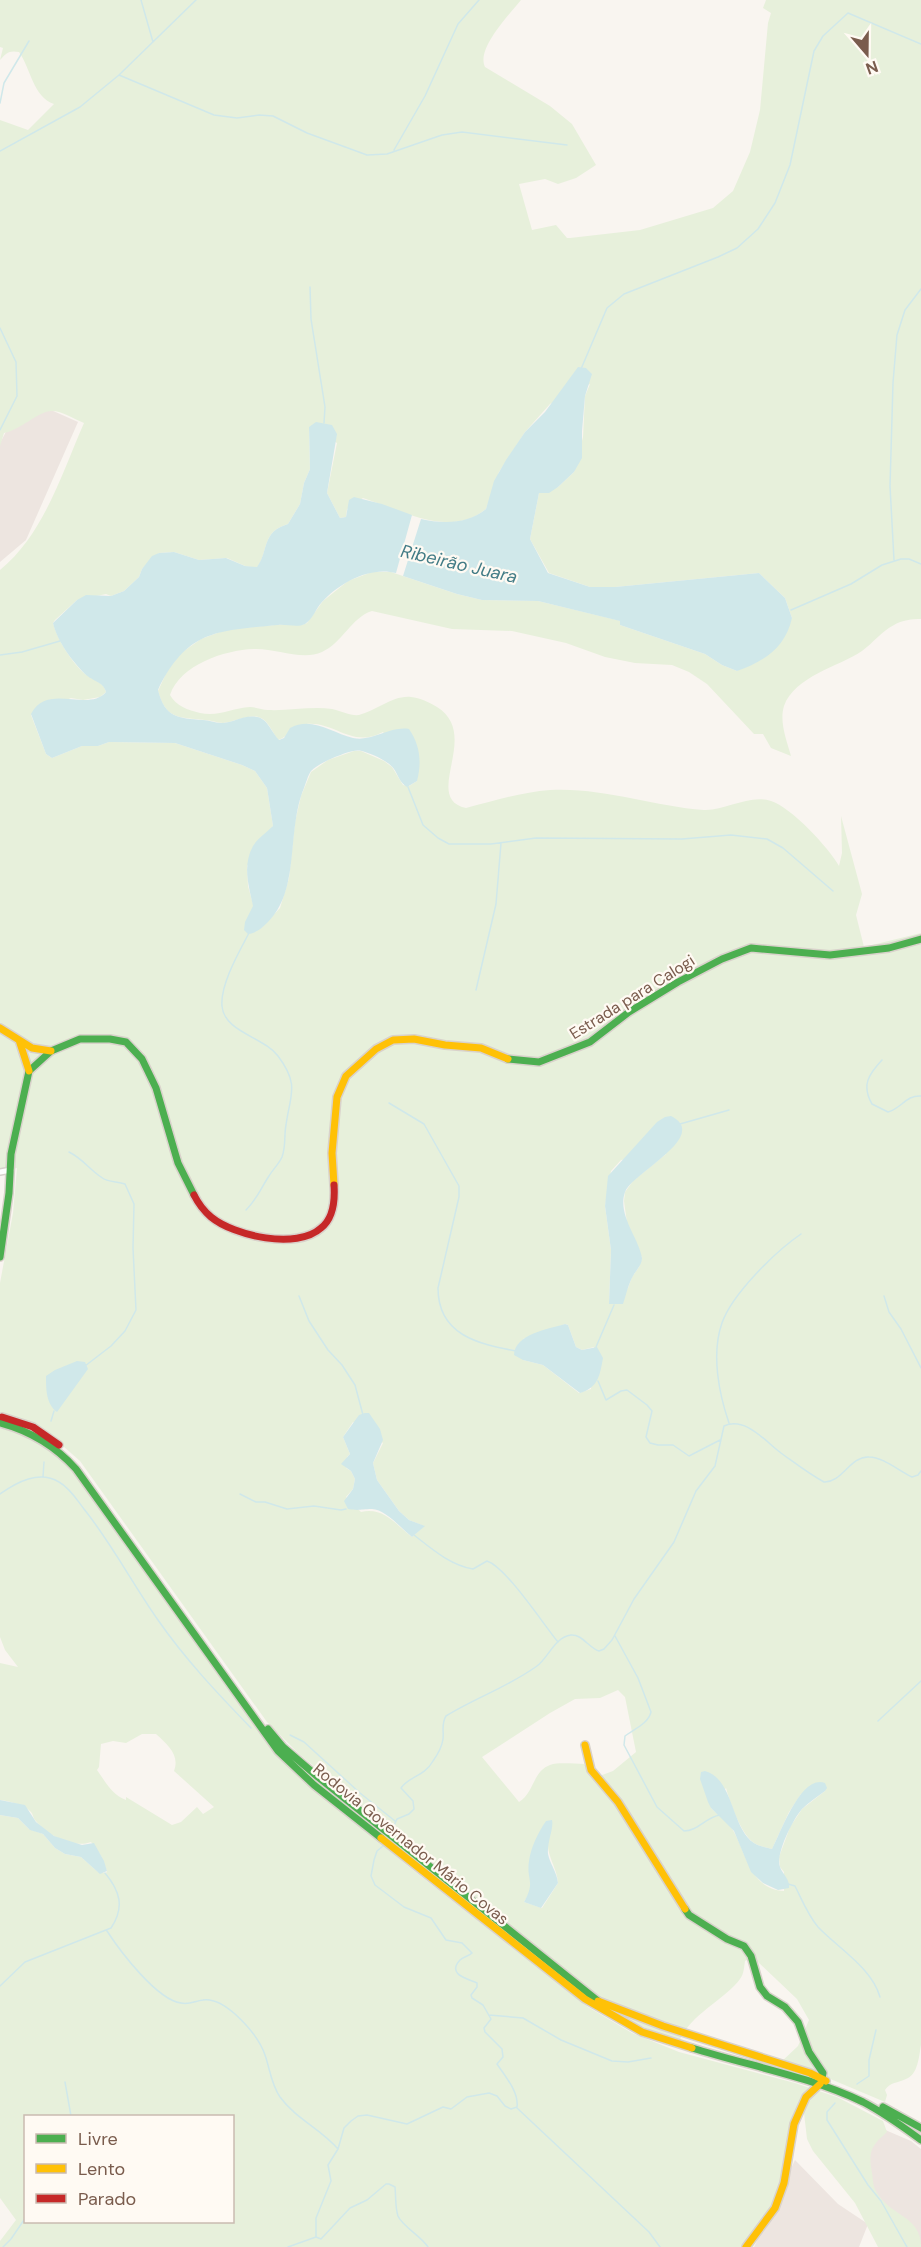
<svg xmlns="http://www.w3.org/2000/svg" width="921" height="2247" font-family="'DM Sans',sans-serif">
  <rect width="100%" height="100%" fill="#f9f5f0"/>
  <path fill="#ede5e0" d="M24,398L78,422L26,540L0,562V443Z
    M883,2129L911,2141L921,2149V2245L845,2169Z
    M795,2160L838,2204L868,2224L859,2247H754Z"/>
  <path fill="#e7f0db" fill-rule="evenodd" d="M0,0H521C509,15 476,49 485,67L550,106L572,124L596,165L576,178L558,184L545,179L519,184L532,230L556,225L567,238H570L640,230L713,208L733,191L750,152L760,110L768,23L771,13L763,8L766,0H921V619C912,619 902,620 894,625C882,631 873,643 862,651C838,667 795,676 784,706C779,722 787,741 791,756L771,748L763,734H754L707,684L689,672L672,665L635,663L605,657L566,643L512,631L452,629L372,611C352,617 342,643 322,652C302,661 275,648 254,649C224,650 180,665 170,695C176,706 188,710 200,713C219,717 232,708 250,707C256,707 262,710 268,710C289,711 312,706 332,709C341,711 351,716 359,715C376,711 393,695 411,697C420,698 429,702 437,707C482,735 421,798 466,808C493,801 522,792 550,790C602,787 652,806 704,810C725,811 749,794 771,801C791,807 829,848 839,866L842,853L841,816L862,894L856,915L864,947L921,933V2045C919,2056 918,2075 906,2079C898,2083 890,2082 885,2090L887,2095L885,2102L809,2070L779,2064L798,2046L809,2020L797,1999L757,1961L749,1959L745,1961C744,1967 744,1974 740,1979C725,2000 687,2016 679,2043L637,2024L609,2007L299,1754L267,1722L80,1461L55,1439L0,1417V1283L13,1213L17,1168L0,1171V570C44,534 62,473 84,423C74,419 62,411 52,411C38,411 21,430 4,433L0,446V120L28,130L54,104C33,97 31,69 19,52C9,50 6,53 0,60L3,48L0,47ZM590,384L585,396L583,437L574,472L558,487L539,493L530,539L549,573L590,587H615L759,573L785,598L792,618L737,671L722,665L705,654L620,625L621,621L538,601L482,600L457,594L391,572H372L348,581L323,601L307,623L302,625L287,624L228,629L201,639L181,653L168,669L158,691C166,720 179,717 205,720C211,720 217,723 223,723C234,722 251,713 261,718C268,721 273,733 278,740C290,736 294,725 306,724C335,721 352,749 383,732L417,781L409,786L403,785L392,767L384,761L361,751H354L328,760L311,772L301,796L295,822L289,878L280,908L260,929L248,886L247,866L273,826L267,788L255,771L242,765L175,743L109,742L98,746H82L52,758L46,754L31,715L71,698L83,700L100,697L106,692C104,682 93,680 85,674C72,663 57,639 53,623L55,620L77,600L106,594L111,596L124,591L139,577L142,569L159,553L174,552L199,560L227,558L245,566L257,568C269,551 261,532 288,524L300,504L304,483L310,469L309,427L337,443L327,493L340,518L346,517L347,509L363,498C401,510 450,539 486,509L499,472L525,432L550,404ZM666,1154L633,1181L625,1192L624,1201L627,1223L642,1258L639,1267L632,1277L628,1288L609,1304L611,1250L605,1206L611,1171L621,1160ZM565,1324L568,1325L576,1347L582,1350L594,1347L591,1389L579,1393L543,1365L523,1360V1339ZM353,1422L383,1443L373,1463L377,1480L399,1511L409,1520L424,1526L412,1537C395,1524 384,1507 361,1512L346,1497L353,1489L355,1479L351,1471L346,1468L347,1457L350,1454L343,1437ZM618,1690L625,1697L636,1752L613,1771L594,1778L584,1764C574,1764 559,1762 550,1765C533,1771 534,1793 519,1802L482,1757L550,1713L575,1699L600,1698ZM726,1788C730,1803 741,1834 754,1843C760,1847 766,1847 772,1849L789,1812L801,1794L825,1791L802,1809L790,1827L779,1857L780,1867L784,1872V1891C751,1889 747,1856 734,1832C729,1822 719,1816 711,1808ZM551,1820C553,1828 549,1832 548,1839C546,1856 557,1867 558,1883L542,1908L524,1902L531,1890Z
    M0,1428L24,1435L52,1450L81,1480L233,1693L332,1804L408,1866L588,2007L632,2033L679,2052L795,2083L837,2097L883,2121L887,2132C871,2146 868,2151 872,2173C873,2179 873,2186 876,2191C890,2217 921,2215 921,2247H878L855,2203L813,2151L807,2139L804,2113L796,2123L782,2199L753,2247H0V2241L16,2220L0,2198V1815L18,1818L29,1829L43,1834L55,1848L65,1854L81,1857L98,1872L106,1873L107,1871L101,1856L91,1842C72,1849 47,1835 35,1820C33,1818 33,1814 31,1812C25,1805 9,1801 0,1800V1663L18,1667L5,1650L0,1637ZM142,1734H156C168,1745 180,1755 174,1771L214,1807L203,1814L197,1807L181,1822L172,1825L126,1797V1800C112,1795 105,1781 97,1770L99,1767L101,1744L113,1741L126,1743ZM26,2116H232V2222H26Z"/>
  <path fill="#d0e8ea" d="M578,367L586,368L592,374L585,396L582,431V458L574,472L558,487L549,493H539L530,539L548,573L590,587H615L759,573L785,598L792,618C785,648 765,661 737,671L722,665L705,654L620,625V621L538,601L482,600L457,594L403,576L421,519C443,524 468,524 486,509L494,481L506,460L525,432L545,412Z
    M316,422L332,425L337,434L327,493L340,518L346,517L349,500L354,497L382,504L412,515L396,573C370,566 339,583 322,602C316,608 313,619 305,624C298,628 286,624 278,625C217,631 187,630 158,690C165,718 178,718 203,720C209,720 215,723 221,723C234,723 244,714 257,717C267,718 272,733 279,740L284,738L290,728C312,716 332,733 353,738C373,742 389,726 409,729C420,745 422,762 417,781L407,787C400,783 398,775 394,769C387,760 372,754 362,751C353,749 344,754 335,757C328,760 317,765 311,771C308,775 306,783 304,788C286,831 301,891 267,923C261,929 256,933 248,934L244,930L245,922L253,906C249,886 242,866 253,846C258,838 267,832 273,826L267,788L255,771L242,765L175,743L109,742L98,746H82L52,758L46,754L31,714C47,682 88,713 106,692C104,682 92,681 85,674C72,661 57,641 53,623L77,600L86,595L111,596L124,591L139,577L142,569L152,556L159,553L174,552L199,560L226,558L245,566L257,567C269,551 261,532 288,524L300,504L304,483L310,469L309,427Z
    M671,1116C711,1136 632,1173 625,1192C617,1215 639,1238 642,1258C642,1263 639,1267 637,1270C629,1280 627,1292 623,1304H609L611,1250L605,1206L608,1176L657,1122L665,1117Z
    M565,1324L568,1325L576,1347L582,1350L597,1347L603,1358C600,1375 598,1388 580,1393L543,1365L523,1360L514,1355C515,1334 548,1329 565,1324Z
    M77,1361L85,1362L88,1369L57,1412C46,1404 46,1389 46,1376L55,1370Z
    M365,1413H369L380,1429L383,1440L373,1463L377,1480L399,1511L409,1520L425,1526L412,1537C402,1529 385,1509 372,1509C361,1509 360,1511 348,1509L344,1501L353,1489L355,1479L351,1471L341,1464L350,1454L343,1437L359,1415Z
    M705,1771C734,1779 731,1828 754,1843C760,1847 766,1847 772,1849C781,1832 801,1774 825,1783L827,1788L825,1791C817,1797 808,1803 802,1809C793,1819 775,1855 780,1867C783,1875 790,1879 789,1888L778,1890L763,1883L751,1872L734,1831L711,1808L708,1802L700,1779L701,1772Z
    M0,1800L25,1805L36,1822L54,1836L82,1845L94,1843L104,1861L107,1871L100,1874L81,1857L65,1854L55,1848L43,1834L30,1830L18,1818L0,1815Z
    M552,1820C554,1828 547,1842 548,1854C550,1864 557,1872 558,1883L541,1908L524,1902C536,1881 526,1880 529,1861C531,1847 538,1833 546,1821Z"/>
  <g fill="none" stroke-linecap="round" stroke-linejoin="round">
    <path stroke="#d0e8ea" stroke-width="1.5" d="M141,0L153,42
      M119,75L214,115L237,118L259,115L273,116L307,133L367,155L387,154L442,135L462,132L567,145
      M0,103L4,83L29,41
      M394,150L425,96L458,24L479,0
      M0,151L80,107L119,75L196,0
      M310,287L311,319L325,407L324,423
      M0,328L16,362L17,396L0,430
      M581,369L607,308L624,294L718,257L737,248L758,229L775,203L790,165L814,51L823,36L848,13L921,44
      M402,549L412,551
      M894,560L890,486L893,383L897,335L905,310L921,289
      M791,610L851,584L882,565L901,559H909L921,564
      M0,655L22,652L60,641
      M408,787L423,825L438,838L449,844H491L536,838L682,839L731,835L767,839L783,848L833,891
      M476,990L496,904L501,843
      M882,1060C869,1074 861,1085 872,1104L888,1112C902,1108 906,1095 921,1096
      M389,1103L424,1124L459,1186V1197L438,1288C438,1335 478,1344 516,1351
      M680,1124L729,1110
      M69,1152C83,1159 89,1169 101,1177C108,1183 117,1181 125,1184L134,1204L133,1248L136,1310L125,1331L111,1346L85,1366
      M246,1210C257,1199 261,1188 269,1176C273,1169 279,1164 282,1157C286,1147 284,1135 286,1125C290,1095 300,1085 278,1056C264,1037 224,1032 222,1006C220,985 239,952 249,933
      M299,1296L309,1321L328,1350L342,1365L355,1385L363,1415
      M884,1296L889,1312L901,1329L921,1368
      M596,1347L614,1305
      M598,1381L606,1400L621,1391L627,1390L647,1405L652,1411L646,1437L650,1443L658,1445H673L689,1456L720,1440
      M51,1421L54,1411
      M729,1423C719,1394 711,1354 722,1323C732,1294 776,1251 801,1234
      M43,1477L44,1462
      M0,1494C17,1482 39,1470 59,1482C70,1488 77,1500 84,1509C112,1544 132,1583 158,1620C185,1659 218,1694 251,1728
      M240,1494L256,1502H265L287,1509L314,1506L341,1510L346,1509
      M414,1535C432,1549 450,1565 473,1569L487,1561C507,1568 543,1624 558,1642
      M615,1636L638,1678L651,1712C648,1724 634,1729 625,1736L624,1745L657,1807L684,1831C698,1831 706,1817 720,1815
      M878,1721L921,1681
      M290,1735L304,1742L360,1793L395,1821
      M391,1832L397,1819L409,1814L414,1809L413,1801L401,1788C409,1776 424,1777 433,1761C438,1754 442,1747 443,1739C444,1731 441,1724 446,1716C475,1698 508,1687 537,1666C548,1658 555,1637 571,1635C582,1634 589,1648 599,1651L604,1649L612,1640L634,1599L674,1542L696,1491L715,1466L724,1426C745,1416 765,1441 781,1453C795,1463 809,1474 824,1482C842,1483 850,1456 869,1457C883,1457 899,1471 912,1477L918,1475L921,1471
      M383,1846L377,1851L374,1860L371,1876L375,1885L404,1907L431,1918L446,1940L462,1943L472,1953C469,1956 463,1957 460,1960C446,1975 469,1979 477,1983V1987L471,1995L472,1998L483,2005L491,2019L484,2028L485,2032L502,2049L503,2057L497,2064C505,2076 519,2092 517,2107
      M788,1884L795,1886C802,1900 808,1915 818,1927C838,1948 872,1968 880,1997
      M107,1931C120,1951 157,2000 181,2003C189,2005 195,2001 203,2000C215,1998 227,2007 235,2014C247,2025 260,2040 265,2055C270,2069 271,2084 280,2097C296,2119 321,2129 338,2149
      M0,1986L25,1962L111,1928C125,1907 120,1891 105,1873
      M489,2015L523,2018L561,2040L612,2061L628,2062L651,2058
      M65,2082L71,2116
      M857,2084L869,2076V2060L876,2030
      M835,2103L827,2112V2120L868,2185L881,2201L907,2247
      M517,2108L649,2232L660,2247
      M316,2237V2218L331,2181L328,2165L338,2149L344,2128L351,2121L358,2116L367,2115L407,2124L443,2107L451,2109L467,2097L489,2093L497,2096L505,2106L511,2109L517,2107
      M3,2247L11,2239L26,2217
      M288,2247L316,2237L321,2239L350,2208L367,2200L386,2184H389L395,2187C396,2196 395,2207 398,2216C402,2226 421,2236 428,2247"/>
    <g stroke="#d7d1cb" stroke-width="8">
      <path id="street" d="M0,1172L11,1170"/>
    </g>
    <g stroke="#d9d2cb" stroke-width="10">
      <path id="fast" d="M508,1059L539,1062L590,1042L629,1012L678,982L722,959L751,948L830,955L889,948L921,939
        M0,1257L9,1193L11,1154L29,1071L51,1051L80,1039H110L126,1042L142,1059L156,1088L178,1163L194,1195
        M0,1423C30,1431 55,1446 76,1469L278,1751L314,1785L381,1838
        M268,1729L283,1747L318,1777L598,2001
        M685,1909L689,1915L727,1939L744,1946L751,1956L760,1987L767,1996L785,2007L798,2022L809,2052L823,2073L822,2078
        M692,2048C749,2066 809,2076 863,2102C884,2113 902,2126 921,2140
        M883,2107L921,2128"/>
    </g>
    <g stroke="#d9d2cb" stroke-width="10">
      <path id="slow" d="M0,1028L32,1048L51,1051
        M19,1040L29,1071
        M334,1185L332,1153L337,1097L346,1076L376,1049L393,1040L414,1039L445,1045L481,1048L508,1059
        M585,1745L591,1770L618,1802L685,1909
        M381,1838L585,1999L642,2032L692,2048
        M598,2001L663,2026L810,2073L826,2081
        M746,2247L775,2208L784,2183L794,2124L806,2097L820,2084"/>
    </g>
    <g stroke="#d9d2cb" stroke-width="10">
      <path id="jam" d="M194,1195C198,1203 204,1211 211,1217C234,1236 297,1250 321,1228C334,1218 335,1200 334,1185
        M2,1417L33,1427L59,1445"/>
    </g>
    <use href="#street" stroke="#fefefd" stroke-width="5"/>
    <use href="#fast" stroke="#4caf50" stroke-width="7"/>
    <use href="#slow" stroke="#ffc107" stroke-width="7"/>
    <use href="#jam" stroke="#c62828" stroke-width="7"/>
  </g>
  <g text-anchor="middle" dominant-baseline="central" stroke-width="4.5" stroke-linejoin="round" paint-order="stroke">
    <g font-size="16" fill="#7a5c4d" stroke="#fffaf3">
      <text transform="translate(632 997) rotate(-32)">Estrada para Calogi</text>
      <text transform="translate(411 1844) rotate(39)">Rodovia Governador Mário Covas</text>
    </g>
    <g font-size="18" font-style="italic" fill="#437c86" stroke="#fffaf3">
      <text transform="translate(459 564) rotate(13)">Ribeirão Juara</text>
    </g>
  </g>
  <rect x="24" y="2115" width="210" height="108" fill="#fffaf3" stroke="#cabbb1" stroke-width="1.5"/>
  <rect x="36" y="2134" width="30" height="9" fill="#4caf50" stroke="#cabbb1" stroke-width="1.5"/>
  <text x="78" y="2145" font-size="18" fill="#7a5c4d">Livre</text>
  <rect x="36" y="2164" width="30" height="9" fill="#ffc107" stroke="#cabbb1" stroke-width="1.5"/>
  <text x="78" y="2175" font-size="18" fill="#7a5c4d">Lento</text>
  <rect x="36" y="2194" width="30" height="9" fill="#c62828" stroke="#cabbb1" stroke-width="1.5"/>
  <text x="78" y="2205" font-size="18" fill="#7a5c4d">Parado</text>
  <g transform="translate(867 54) rotate(160)" stroke="#fffaf3" stroke-width="4.5" paint-order="stroke">
  <path d="M0-4.5L10 22L0 15L-10 22Z" fill="#7a5c4d"/>
  <text y="-9" font-size="16" font-weight="bold" text-anchor="middle" fill="#7a5c4d">N</text>
  </g>
</svg>
